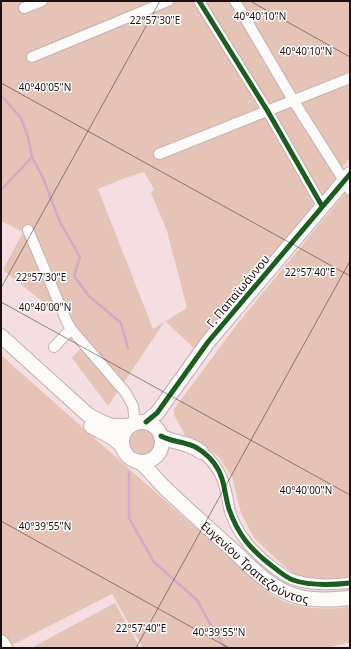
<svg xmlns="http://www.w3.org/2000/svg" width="351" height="649" font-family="'Noto Sans',sans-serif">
  <rect width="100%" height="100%" fill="#f4dee1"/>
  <path fill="#e5c3b7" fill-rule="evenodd" d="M1,1H350V157L326,191L195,349L165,321L108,406L72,358L80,349L79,333L73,324L38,298L3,270L23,232L1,221ZM144,172L154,189L151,193L167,231L187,308L153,329L98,189L125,178Z
    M350,187V578L308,579L302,578L286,568L254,538L241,513L232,477L218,456L185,435L174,415V409L238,323Z
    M1,355L269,593C293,610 322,610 350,607V642L327,648H143L112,594L6,648H1Z
    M127 442a15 15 0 1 1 30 0a15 15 0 1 1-30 0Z
    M115,603L140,648H31Z"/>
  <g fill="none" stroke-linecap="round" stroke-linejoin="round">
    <path stroke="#d3aac7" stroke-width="2.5" d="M1,95L21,118L28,137L32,157L43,178L60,222L80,257L74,276L89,296L121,323L128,348
      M1,190L32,157
      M129,472V518L154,562L197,600L215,633L226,648"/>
    <g stroke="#c1b0b2" stroke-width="12">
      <path id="street" d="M199,1L267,110L322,206
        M235,1L293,100L350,190
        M24,8L42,1
        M32,57L168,1
        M159,154L350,78
        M28,230L67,322L71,329L126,393L133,406L135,423
        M54,347L71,329
        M201,452C215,462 223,476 226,492C228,497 228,503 229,508C236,534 253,552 274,568C281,573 287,578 295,580C313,586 332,585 350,583"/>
    </g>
    <g stroke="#c1b0b2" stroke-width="16">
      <g id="secondary">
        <path d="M1,336L87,414C101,423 114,429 131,425"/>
        <circle cx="142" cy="442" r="20"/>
        <path d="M146,422L157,413L208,342L350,174"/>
        <path d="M91,426L113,438L122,446"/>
        <path d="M161,436C175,444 187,441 201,452"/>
        <path id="s1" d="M140,462C150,470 156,480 165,488C189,511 213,532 237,554C255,571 272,589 296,596C313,601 332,600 350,598"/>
        <path d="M1,642L5,648"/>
      </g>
    </g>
    <use href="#street" stroke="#fdfafa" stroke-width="10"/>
    <use href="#secondary" stroke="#fdfafa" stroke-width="14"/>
    <g stroke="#fff" stroke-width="8">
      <path id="cycleway" d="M199,1L267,110L322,206
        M146,422L157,413L208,342L350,174
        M161,436C170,441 178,441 187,444C197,446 208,455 214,463C225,477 224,493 229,509C238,535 251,550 272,566C279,571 285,577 293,580C310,586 332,585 350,583"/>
    </g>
    <use href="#cycleway" stroke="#1b5e20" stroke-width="5"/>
  </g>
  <path fill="none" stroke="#1e1113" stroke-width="1" stroke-opacity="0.45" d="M250,1L350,57M1,83L350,276M1,288L160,1M1,302L350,495M1,521L229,648M136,648L350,261"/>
  <g text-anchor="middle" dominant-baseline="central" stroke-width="3" stroke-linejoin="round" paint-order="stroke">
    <g font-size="12" fill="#1e1113" stroke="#fff">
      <text transform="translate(238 291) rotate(-50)">Γ. Παπαϊωάννου</text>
      <text stroke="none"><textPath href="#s1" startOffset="154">Ευγενίου Τραπεζούντος</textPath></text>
    </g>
  </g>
  <g font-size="10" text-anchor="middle" fill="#1e1113" stroke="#fff" stroke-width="3" stroke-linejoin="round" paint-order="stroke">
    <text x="260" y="20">40°40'10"N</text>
    <text x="155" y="24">22°57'30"E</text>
    <text x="306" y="55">40°40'10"N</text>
    <text x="45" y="91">40°40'05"N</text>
    <text x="310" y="276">22°57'40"E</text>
    <text x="41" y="281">22°57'30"E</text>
    <text x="45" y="311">40°40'00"N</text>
    <text x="306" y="494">40°40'00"N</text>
    <text x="45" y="530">40°39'55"N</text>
    <text x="141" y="632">22°57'40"E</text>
    <text x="219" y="636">40°39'55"N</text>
  </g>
  <rect width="351" height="649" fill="none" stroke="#1e1113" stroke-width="4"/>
</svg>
